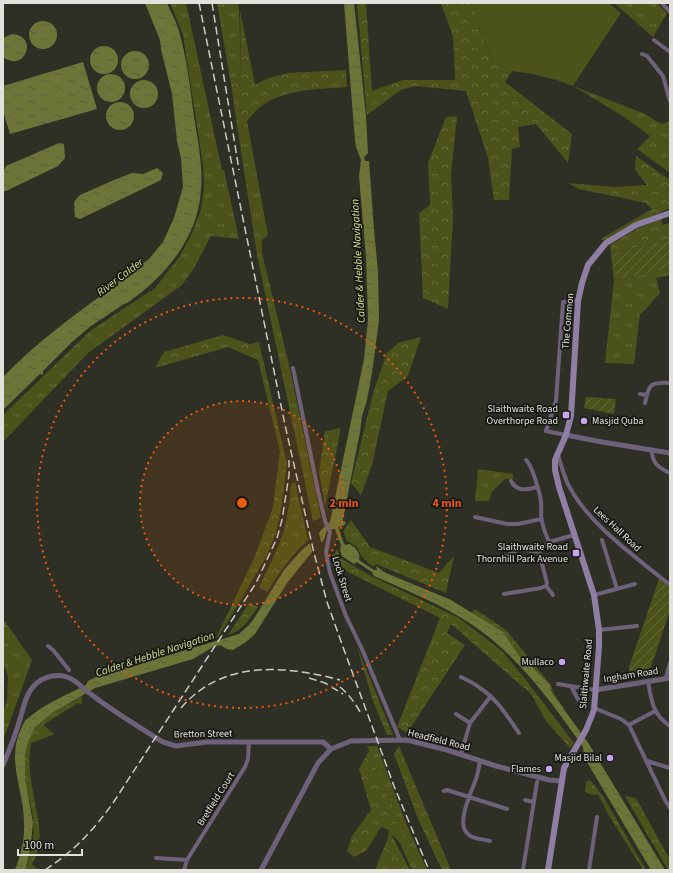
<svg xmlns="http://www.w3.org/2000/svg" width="673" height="873" font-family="'Source Sans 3',sans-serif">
  <defs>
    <pattern id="grass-tufts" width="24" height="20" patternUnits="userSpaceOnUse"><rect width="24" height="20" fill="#4b521a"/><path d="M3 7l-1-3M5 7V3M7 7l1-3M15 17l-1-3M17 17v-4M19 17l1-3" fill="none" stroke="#656b3b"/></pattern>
    <pattern id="forest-crowns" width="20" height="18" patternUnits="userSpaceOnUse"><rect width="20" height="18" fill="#4b521a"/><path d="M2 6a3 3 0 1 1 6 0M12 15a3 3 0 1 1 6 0" fill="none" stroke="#656b3b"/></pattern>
    <pattern id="garden-furrows" width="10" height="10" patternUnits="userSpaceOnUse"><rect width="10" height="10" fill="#4b521a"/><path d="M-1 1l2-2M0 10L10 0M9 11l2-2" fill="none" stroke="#656b3b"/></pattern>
    <pattern id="water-ripples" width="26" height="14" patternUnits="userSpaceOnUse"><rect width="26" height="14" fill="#6c7537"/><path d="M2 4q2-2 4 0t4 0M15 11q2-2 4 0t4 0" fill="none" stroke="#5a5f3c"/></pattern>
  </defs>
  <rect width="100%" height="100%" fill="#2e3025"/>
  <path fill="url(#grass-tufts)" d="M170,3H186L222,170H224L239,239L211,236L194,268L182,285L88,353L3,442V415L90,331L155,288L180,256L192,233L201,209L204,188L203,165L183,35Z
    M217,3H238L239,10L241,73L231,84Z
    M614,3H657L667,13L653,37Z
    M573,86L645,114L661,124L670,121V173L637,149L650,136L623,116Z
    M247,121L268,235L262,240V253L290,369L321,518L313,521L257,255L238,132Z
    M670,269V275L656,278L660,293L645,310L640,314L634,364L605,363L614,280Z
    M478,469L513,474V479H505L492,492L489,501H475Z
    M3,619L32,660L3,741V713L7,700L8,677L3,661Z
    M367,746H377L406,823L427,870H412L399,841L407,849Z"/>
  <path fill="url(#forest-crowns)" d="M357,3H366L372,91L403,80H455L453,37L441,3H473L480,30L494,63L512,71L505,82L572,134L568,163L536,124L518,127L520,147L512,149L509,200H494L488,158L466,91L415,86L401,90L367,115Z
    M240,10L255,85L266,79L288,73L346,70L347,87C316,90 277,88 254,113C248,119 243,126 238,132L231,84L241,73Z
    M457,116L451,175L453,217L448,309L423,298L419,213L430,205L428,163L446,117Z
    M636,156L670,180V208L637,223L605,241L601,239L652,209L646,203L579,189L568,183L615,187L647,185L635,170Z
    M661,219L662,225L670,223V239L611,254L610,245L638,228Z
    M223,335L250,344L259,342L287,464L281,509L276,533L267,555L239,603L218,637L216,638L255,556L273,507L280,451L258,360L228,347L155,368L164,352Z
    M421,337L408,376L388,391L372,465L361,495L351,483L374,390L387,353L398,343Z
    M341,428L325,507L319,472L325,431Z
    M295,482L308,540C291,555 279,573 267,592L259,587C268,568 278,550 284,530C288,515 290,499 291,484Z
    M351,520L370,547L439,573L454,556L446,593L376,564L373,567L362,557L356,546L347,541L343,531Z
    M337,549L341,558L345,561L369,575L459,618L502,651L526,680L574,743L570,748L546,721L531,694L451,624L447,633L465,645L407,733L397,727L440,618L332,564V554L334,555Z
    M249,603L258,607C249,620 243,630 228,635Z
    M475,609L506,630L551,685L554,694L565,710L564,711L552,693L550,685L527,662L520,657L504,633L471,613Z
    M356,644L393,735H387L373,701Z
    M82,696V704L78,703L43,725L54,734L50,736L31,743C28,758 30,776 33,792C37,817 46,839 32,864L37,869L39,868L40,870H25C31,855 35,835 33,819C32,805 26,793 25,779C23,762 25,737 38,724C50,712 68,705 82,696Z
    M399,746L451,870H442L418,819L394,754Z
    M369,751L408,850L391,834L410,870H375L388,838L389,830L381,827L366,851L354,857L347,851L352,836L371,810L359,769Z
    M590,780L603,796L646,870H643L608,814L598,794L592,795L585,792L586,782Z
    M625,796L636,798L670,860V870H668Z"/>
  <path fill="#4b521a" d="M473,3H609L621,13L573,86L557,80L533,74L512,71L494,63L480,30Z"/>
  <path fill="url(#garden-furrows)" d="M670,239V269L614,280L611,254Z
    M586,397L616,399L614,414L584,408Z
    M659,579L670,588V610L648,676L629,678V667Z"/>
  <path fill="url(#water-ripples)" d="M145,3H167C170,11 175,19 178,28C187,57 190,87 194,117C198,141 203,166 201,190C198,238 165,277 127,303L124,304L91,326L72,342L43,371V375L40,374L3,410V377C37,342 74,315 113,287L110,285L115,284L149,259L163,242L174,218L183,187L181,158L177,141L172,94L161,49L160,40Z
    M344,3H354L366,116L368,153L364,157L365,161H369L374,230L378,272L379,320L372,373L367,400L362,416L360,432L343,519V521L346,522V523L343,526L338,527L344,544L346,545L349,544C355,547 361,553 359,560L374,570H377L376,566L386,573L451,600L503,632L520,657L527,662L550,685L552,693L587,741L665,870H651L584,757L583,747C552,702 514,651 468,622C438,603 406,590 374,576L372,572L357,562L354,564L342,556L340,550L341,545L335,529L327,530L324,540L312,552L287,583L255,634L246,642L233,650L227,649L220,645L213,647L193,659L95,688L52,713L35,727L28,742L25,755V779L33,823L30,851L25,870H15C21,854 25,839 24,822C24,791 6,760 21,729C23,725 24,721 27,719C44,704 66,695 86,685L88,681L96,677L239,634L249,625L253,620L284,570L300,552L310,543L324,527L330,522L364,359L368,320L366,257L359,176L361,160L356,147L355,140Z
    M29 35a14 14 0 1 1 28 0a14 14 0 1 1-28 0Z
    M12,34C40,36 24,74 3,57V38Z
    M90 60a14 14 0 1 1 28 0a14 14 0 1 1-28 0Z
    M121 65a14 14 0 1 1 28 0a14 14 0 1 1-28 0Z
    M83,62L97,109L10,134L3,111V86Z
    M97 88a14 14 0 1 1 28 0a14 14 0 1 1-28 0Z
    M130 94a14 14 0 1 1 28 0a14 14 0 1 1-28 0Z
    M106 116a14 14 0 1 1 28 0a14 14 0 1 1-28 0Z
    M59,143L64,144L65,158L58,166L6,191H3V173L6,166Z
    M157,168L163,173L161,180L80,219L75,217L74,202L80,195L114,180L132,173L143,174Z"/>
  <path fill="#2e3025" d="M318,530L322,545L313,554L309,541Z"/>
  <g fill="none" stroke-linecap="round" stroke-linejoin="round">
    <path stroke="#6d627a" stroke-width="4" d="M662,3L670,12
      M654,40L670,52
      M642,54L647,56L663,76L670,101
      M293,368L318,491L325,521L330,532L326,552L330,573L346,616L362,649L400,740
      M640,394L647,395
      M645,403C649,384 650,382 670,383
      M566,435L546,431L556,401L563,302L578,301
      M652,451C652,463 659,468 670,473
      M557,453C561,463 563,473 567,482C586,523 636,557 670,585
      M526,460C532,465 540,493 541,502C542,508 540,515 542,521C543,528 546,535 549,542
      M511,481C517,492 526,490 537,487
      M475,517L507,524H518L541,519
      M602,540L617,589
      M497,561L519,549L539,552L549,542L574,535
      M546,586L553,595
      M504,594L541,588L546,586L547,583L539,552
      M594,595L635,584
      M599,630L637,626
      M48,646L53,650L69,670
      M461,677C467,680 474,683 480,688C497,699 508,717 519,733
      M666,678L670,663
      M648,681C651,700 653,715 670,726
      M558,684L595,690
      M571,686L580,703
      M594,708L621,719L629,725L665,800L670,808
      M456,714L470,723
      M629,725L655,711
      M461,754L470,723L491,696
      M480,761C479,767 478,773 476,779C472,791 456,822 467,833C471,839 483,839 490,841
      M647,761L670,768
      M444,791L447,790L507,809
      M525,800L533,802
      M156,858L187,860
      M184,870L187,860L245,767L248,759L249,742
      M523,870L537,782
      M589,870L597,817"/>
    <path stroke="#6d627a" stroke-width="5" d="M566,435L602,442L670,453
      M595,690L670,678
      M3,765C9,751 15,737 19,722C23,711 24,700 30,691C38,678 53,673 67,677C78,681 83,689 92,695C114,712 139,727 163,742L176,746L207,742H323L331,749
      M261,870L318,763L331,749L351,741L407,740L447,750L496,766L549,780L561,781"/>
    <path stroke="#8f7fa4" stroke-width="6" d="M548,870L564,768L586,730L594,710L599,647V630L594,595L559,487L555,470V460L566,435L571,416L578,301L582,283L588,265L606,243L636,225L670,213"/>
    <path stroke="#cbcdc6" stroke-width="1.5" stroke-dasharray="8 4" stroke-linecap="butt" d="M199,3L285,425L314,553L327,602L343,647L394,786L429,870
      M212,3L239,170
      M309,678L325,683L343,694
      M340,687C350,695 356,705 362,715
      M181,708C222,660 284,665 340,680
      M45,870C75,850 91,833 113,803L256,583L277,538L282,520L289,475V460"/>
  </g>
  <circle cx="242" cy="503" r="102" fill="#e8590c" fill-opacity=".12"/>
  <g fill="none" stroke="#e8590c" stroke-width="2" stroke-dasharray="2 4">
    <circle cx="242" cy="503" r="102"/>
    <circle cx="242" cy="503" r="205"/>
  </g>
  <g fill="#c7a6ef" stroke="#161712" stroke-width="1.5">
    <rect x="562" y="411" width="8" height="8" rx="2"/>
    <circle cx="584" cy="421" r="4"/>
    <rect x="572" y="549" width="8" height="8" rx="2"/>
    <circle cx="562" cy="662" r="4"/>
    <circle cx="610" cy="758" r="4"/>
    <circle cx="549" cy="769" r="4"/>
  </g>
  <g text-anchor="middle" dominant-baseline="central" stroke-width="3.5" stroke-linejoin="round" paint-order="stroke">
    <g font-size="10" fill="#e0e2db" stroke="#161712">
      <text transform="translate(568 321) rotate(-85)">The Common</text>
      <text transform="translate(617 529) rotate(43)">Lees Hall Road</text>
      <text transform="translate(342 579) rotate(73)">Lock Street</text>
      <text transform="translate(586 674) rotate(-85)">Slaithwaite Road</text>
      <text transform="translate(631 675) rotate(-9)">Ingham Road</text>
      <text transform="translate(203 734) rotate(-1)">Bretton Street</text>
      <text transform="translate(439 740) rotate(14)">Headfield Road</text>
      <text transform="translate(216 799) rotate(-58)">Bretfield Court</text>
    </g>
    <g font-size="10" fill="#e0e2db" stroke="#161712" text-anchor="end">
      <text x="558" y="409">Slaithwaite Road<tspan x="558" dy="12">Overthorpe Road</tspan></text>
      <text x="592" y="421" text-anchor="start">Masjid Quba</text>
      <text x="568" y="547">Slaithwaite Road<tspan x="568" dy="12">Thornhill Park Avenue</tspan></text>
      <text x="554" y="662">Mullaco</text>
      <text x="602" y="758">Masjid Bilal</text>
      <text x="541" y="769">Flames</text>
    </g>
    <g font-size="11" font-style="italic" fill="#d4e388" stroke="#161712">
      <text transform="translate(358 261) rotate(-93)">Calder &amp; Hebble Navigation</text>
      <text transform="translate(120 277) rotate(-37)">River Calder</text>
      <text transform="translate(155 654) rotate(-18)">Calder &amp; Hebble Navigation</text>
    </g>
  </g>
  <circle cx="242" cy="503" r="6" fill="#e8590c" stroke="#161712" stroke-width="2"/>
  <g font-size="12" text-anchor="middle" font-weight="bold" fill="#e8590c" stroke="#161712" stroke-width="3.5" stroke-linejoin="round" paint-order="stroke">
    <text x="344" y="507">2 min</text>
    <text x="447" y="507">4 min</text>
  </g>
  <rect width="673" height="873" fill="none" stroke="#e0e2db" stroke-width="8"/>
  <path d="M18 849v6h64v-6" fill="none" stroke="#e0e2db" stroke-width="2"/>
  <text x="24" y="849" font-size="12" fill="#e0e2db" stroke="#161712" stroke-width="3" paint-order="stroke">100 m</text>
</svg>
